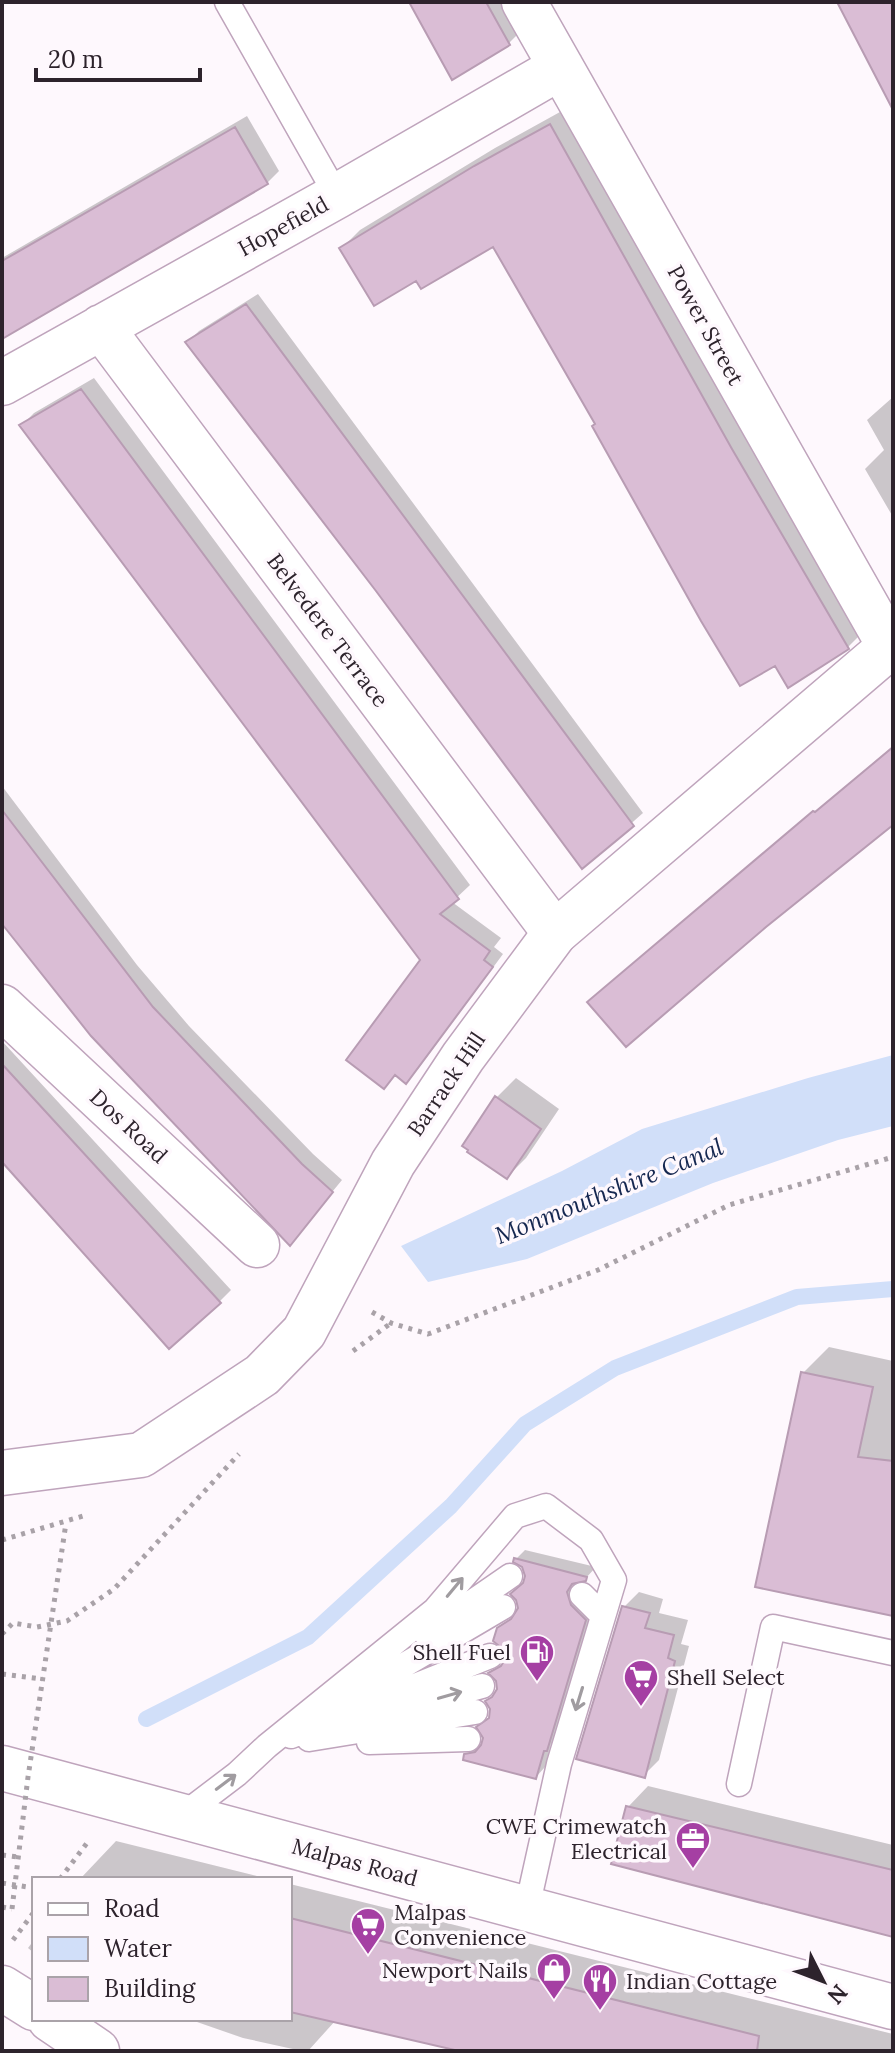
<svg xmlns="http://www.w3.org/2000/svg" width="895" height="2053" font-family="Lora,serif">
  <rect width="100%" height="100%" fill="#fef8fd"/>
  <path fill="#d1dff9" d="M893,1055V1126L838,1140L713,1183L527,1259L428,1282L401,1246L562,1171L642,1129L808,1078Z"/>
  <path fill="#0003" d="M411,2H515L528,24L509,43Z
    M569,107L866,629L848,647L789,685L776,663L597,424L494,244L416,278L342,248L360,230L495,148Z
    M247,116L279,171L267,183L2,336V258Z
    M258,294L643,813L583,866L188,342L199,331Z
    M94,378L470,885L452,902L501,938L494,947L503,954L418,1069L406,1081L396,1074L384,1086L423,960L22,425L34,413Z
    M893,397V517L865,469L884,450L867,420Z
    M2,786L137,965L189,1026L313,1154L342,1180L290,1243L2,921Z
    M2,1041L231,1290L219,1302L2,1161Z
    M516,1078L559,1109L526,1158L507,1177L497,1097Z
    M829,1347L893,1361V1614L803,1373Z
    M525,1550L596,1567L585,1579L576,1581L580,1595L595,1610L556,1739L551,1744L545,1767L536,1777L466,1755L476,1745L484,1744L485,1737L479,1727L491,1716L492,1708L487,1701L497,1692L498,1680L491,1673L507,1659L498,1629L516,1614L527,1575L523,1566L516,1559Z
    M639,1592L663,1599L659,1613L688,1620L681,1644L689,1646L659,1760L644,1775L624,1607Z
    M648,1786L893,1845V1934L628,1807Z
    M116,1841L269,1879H80Z
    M290,1884L893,2034V2051H468L336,2020L308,2051H302L243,2038L197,2022L198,2019H290Z
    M34,1940V1953L28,1948Z"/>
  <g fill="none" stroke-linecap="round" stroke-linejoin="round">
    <path stroke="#d1dff9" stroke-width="16" d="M146,1719L308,1637L451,1506L525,1424L615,1368L797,1297L893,1289"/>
  </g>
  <path fill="#dabdd5" stroke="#b89cb3" stroke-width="2" d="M409,2H486L510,45L452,80Z
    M837,2H893V110Z
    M550,124L732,449L849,649L788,688L775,666L740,686L701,621L592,426L595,424L493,247L421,289L416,281L374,306L339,248L474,166Z
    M235,127L268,184L2,339V261Z
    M246,304L634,826L582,869L376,591L185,342Z
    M81,389L459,899L440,914L490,951L484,960L493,967L406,1084L395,1075L384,1089L346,1060L420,960L19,425Z
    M893,747V825L766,927L626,1047L587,1002L813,811L815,812Z
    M2,810L153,1007L302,1164L333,1192L290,1246L91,1036L2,924Z
    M2,1064L221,1303L169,1349L2,1162Z
    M495,1096L541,1129L507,1179L467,1152L468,1150L462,1146Z
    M801,1372L873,1387L858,1457L893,1461V1616L755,1587Z
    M514,1558L587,1577L586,1581L572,1584L567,1592L571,1605L586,1620L547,1751H544L536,1779L463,1760L464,1754L475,1752L481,1745L483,1738L476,1727L489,1718L490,1709L485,1701L492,1697L497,1689L496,1681L488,1673L501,1666L505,1659L504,1650L493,1641L497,1628L511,1619L518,1608L516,1600L510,1594L523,1583L525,1576L522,1567L513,1562Z
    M622,1606L650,1613L645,1628L674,1635L668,1658L675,1661L645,1778L576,1759Z
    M626,1806L893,1870V1937L611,1864Z
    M290,1918L759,2036L757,2051H459L290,2012Z"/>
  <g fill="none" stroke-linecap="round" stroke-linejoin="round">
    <g stroke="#bfa4bc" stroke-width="27">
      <path id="lane" d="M227,2L337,196
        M582,1595L603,1616
        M426,1634L510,1576
        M338,1704L503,1607
        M381,1714L482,1686
        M291,1736L490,1656
        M309,1739L475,1712
        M369,1742L468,1739
        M739,1784L773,1627L893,1653
        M183,1815L237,1774L267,1746L435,1610L515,1516L546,1506L591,1540L614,1580L559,1764L527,1908"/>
    </g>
    <g stroke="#bfa4bc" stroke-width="47">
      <path id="street" d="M524,2L890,647
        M101,327L555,933
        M2,383L337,196L561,67
        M2,1007L257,1245"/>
    </g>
    <g stroke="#bfa4bc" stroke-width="47">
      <path id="secondary" d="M2,1473L141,1455L262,1375L304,1332L393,1163L463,1057L555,933L893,644"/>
    </g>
    <g stroke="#bfa4bc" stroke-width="47">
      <path id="primary" d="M2,1768L893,2007
        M2,1988L34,2008
        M50,2019L97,2051"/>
    </g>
    <path stroke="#a9a2a8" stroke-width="5" stroke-dasharray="4 6" stroke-linecap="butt" d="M372,1312L391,1323L428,1334L598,1270L729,1205L893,1157
      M353,1351L391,1323
      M2,1540L83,1516
      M2,1634L13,1623L37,1627L67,1621L114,1589L239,1454
      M2,1674L42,1679
      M2,1855L18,1857
      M60,1879L87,1843
      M2,1883L34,1888
      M2,1907L12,1909
      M13,1940L34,1912"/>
    <use href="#lane" stroke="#fff" stroke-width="24"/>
    <use href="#street" stroke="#fff" stroke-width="44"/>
    <use href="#secondary" stroke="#fff" stroke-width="44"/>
    <use href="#primary" stroke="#fff" stroke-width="44"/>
    <path stroke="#a9a2a8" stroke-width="5" stroke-dasharray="4 6" stroke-linecap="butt" d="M12,1909L28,1777L66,1523"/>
  </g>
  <defs><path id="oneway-shaft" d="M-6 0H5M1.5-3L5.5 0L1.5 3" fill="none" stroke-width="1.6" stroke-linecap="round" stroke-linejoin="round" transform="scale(2)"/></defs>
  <g stroke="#a09ca0">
    <use href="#oneway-shaft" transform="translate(455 1587) rotate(-50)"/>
    <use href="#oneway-shaft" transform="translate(450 1695) rotate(-16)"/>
    <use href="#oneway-shaft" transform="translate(579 1699) rotate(107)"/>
    <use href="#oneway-shaft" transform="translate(226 1782) rotate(-37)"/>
  </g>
  <defs>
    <g id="fuel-pin" transform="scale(1.8)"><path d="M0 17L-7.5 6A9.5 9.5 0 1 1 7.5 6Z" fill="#a53fa3" stroke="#fef8fd"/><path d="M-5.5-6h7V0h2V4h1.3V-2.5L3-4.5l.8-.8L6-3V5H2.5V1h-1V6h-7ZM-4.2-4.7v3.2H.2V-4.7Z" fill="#fff"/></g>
    <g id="supermarket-pin" transform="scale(1.8)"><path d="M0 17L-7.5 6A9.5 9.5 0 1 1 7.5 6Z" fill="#a53fa3" stroke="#fef8fd"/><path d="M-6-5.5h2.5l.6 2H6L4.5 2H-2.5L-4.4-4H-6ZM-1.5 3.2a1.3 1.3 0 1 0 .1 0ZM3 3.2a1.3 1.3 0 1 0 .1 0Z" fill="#fff"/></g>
    <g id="office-pin" transform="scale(1.8)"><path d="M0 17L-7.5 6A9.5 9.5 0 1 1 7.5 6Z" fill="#a53fa3" stroke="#fef8fd"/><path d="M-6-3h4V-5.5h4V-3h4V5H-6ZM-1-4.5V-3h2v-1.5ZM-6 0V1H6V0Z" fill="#fff"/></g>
    <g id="shop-pin" transform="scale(1.8)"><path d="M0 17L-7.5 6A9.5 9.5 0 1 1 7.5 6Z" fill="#a53fa3" stroke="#fef8fd"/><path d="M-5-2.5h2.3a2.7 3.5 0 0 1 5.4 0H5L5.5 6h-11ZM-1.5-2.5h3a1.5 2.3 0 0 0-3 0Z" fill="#fff"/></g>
    <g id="restaurant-pin" transform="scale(1.8)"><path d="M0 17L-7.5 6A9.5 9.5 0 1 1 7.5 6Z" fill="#a53fa3" stroke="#fef8fd"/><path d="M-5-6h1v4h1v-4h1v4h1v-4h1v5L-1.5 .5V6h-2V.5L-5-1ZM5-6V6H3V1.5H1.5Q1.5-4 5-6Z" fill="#fff"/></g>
  </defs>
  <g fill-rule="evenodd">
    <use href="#fuel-pin" x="537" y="1652"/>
    <use href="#supermarket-pin" x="641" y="1677"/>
    <use href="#office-pin" x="693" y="1839"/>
    <use href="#supermarket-pin" x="368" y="1925"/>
    <use href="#shop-pin" x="554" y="1970"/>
    <use href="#restaurant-pin" x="600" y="1981"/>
  </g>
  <g text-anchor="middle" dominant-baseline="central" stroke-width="7" stroke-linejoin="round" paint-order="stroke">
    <g font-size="22" fill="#2d232c" stroke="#fef8fd">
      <text transform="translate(283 226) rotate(-29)">Hopefield</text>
      <text transform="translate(706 325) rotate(61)">Power Street</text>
      <text transform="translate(328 630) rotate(53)">Belvedere Terrace</text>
      <text transform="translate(446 1084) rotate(-56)">Barrack Hill</text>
      <text transform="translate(129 1126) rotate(43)">Dos Road</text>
      <text transform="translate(355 1862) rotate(15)">Malpas Road</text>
    </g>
    <g font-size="22" fill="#2d232c" stroke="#fef8fd" text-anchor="end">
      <text x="511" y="1652">Shell Fuel</text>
      <text x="667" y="1677" text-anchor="start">Shell Select</text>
      <text x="667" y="1826">CWE Crimewatch<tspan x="667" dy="25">Electrical</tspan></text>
      <text x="394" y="1912" text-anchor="start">Malpas<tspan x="394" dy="25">Convenience</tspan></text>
      <text x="528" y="1970">Newport Nails</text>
      <text x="626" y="1981" text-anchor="start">Indian Cottage</text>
    </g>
    <g font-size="24" font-style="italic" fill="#152750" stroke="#fef8fd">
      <text transform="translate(609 1191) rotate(-22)">Monmouthshire Canal</text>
    </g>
  </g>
  <rect width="895" height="2053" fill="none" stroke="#2d232c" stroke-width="8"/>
  <rect x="32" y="1877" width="260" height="144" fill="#fef8fd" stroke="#aaa3a9" stroke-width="2"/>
  <rect x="48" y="1903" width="40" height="12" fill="#ffffff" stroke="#aaa3a9" stroke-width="2"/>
  <text x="104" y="1917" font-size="24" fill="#2d232c">Road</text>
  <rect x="48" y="1937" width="40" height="24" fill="#d1dff9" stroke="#aaa3a9" stroke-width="2"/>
  <text x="104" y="1957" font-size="24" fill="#2d232c">Water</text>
  <rect x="48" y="1977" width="40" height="24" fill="#dabdd5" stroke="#aaa3a9" stroke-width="2"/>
  <text x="104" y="1997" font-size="24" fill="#2d232c">Building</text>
  <g transform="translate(823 1981) rotate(132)" stroke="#fef8fd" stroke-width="6" paint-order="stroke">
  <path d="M0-6L14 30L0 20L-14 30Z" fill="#2d232c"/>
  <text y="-12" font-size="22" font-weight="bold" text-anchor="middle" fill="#2d232c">N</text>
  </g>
  <path d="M36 68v12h164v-12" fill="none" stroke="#2d232c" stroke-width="4"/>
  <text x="48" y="68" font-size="24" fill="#2d232c" stroke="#fef8fd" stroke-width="6" paint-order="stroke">20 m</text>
</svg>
